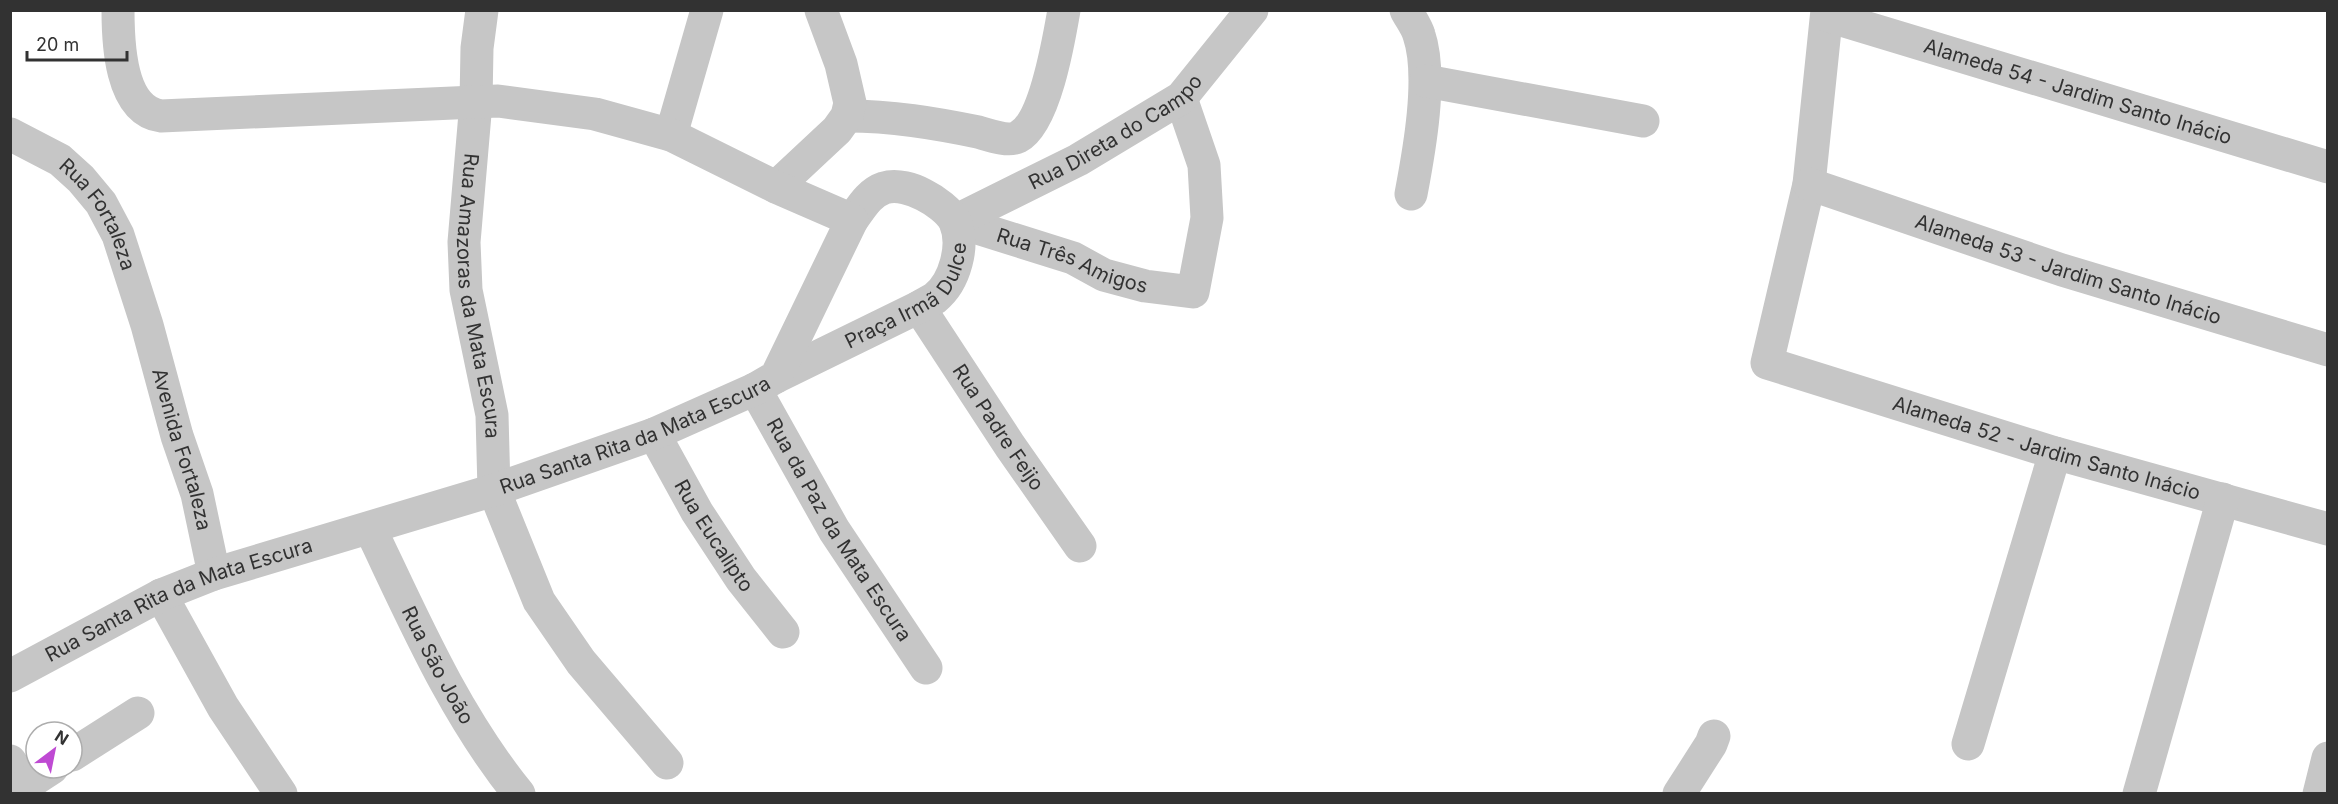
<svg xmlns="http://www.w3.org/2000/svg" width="2338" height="804" font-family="Inter,sans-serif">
  <rect width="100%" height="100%" fill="#fff"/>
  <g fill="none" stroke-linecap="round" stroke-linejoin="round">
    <g stroke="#c6c6c6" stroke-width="33">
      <path id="s1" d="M482,10L477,48L476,102L464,242L466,290L492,415L494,490L539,601L581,662L667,763"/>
      <path d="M1406,10C1410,18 1417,27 1419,35C1433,76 1419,152 1411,194"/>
      <path id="s2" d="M1827,10L1809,184L1767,363L2055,453L2328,529"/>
      <path id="s3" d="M1828,16L2328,167"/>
      <path d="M1426,81L1643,121"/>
      <path d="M847,116C892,116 934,123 978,132C989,135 1008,142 1018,137C1045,123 1059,39 1064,10"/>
      <path id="s4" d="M10,134L60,160L81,179L101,203L118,235L147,325L177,436L197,494L214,574"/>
      <path d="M671,135L707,10"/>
      <path id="s5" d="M1809,184L2062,270L2328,350"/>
      <path d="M776,187L837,130L847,116L850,103L841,64L821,10"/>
      <path id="s6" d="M955,221L1073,258L1104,275L1145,286L1193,292L1207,218L1204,165L1181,98"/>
      <path id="s7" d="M955,221L1078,160L1181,98L1252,10"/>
      <path id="s8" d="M919,307L1010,446L1080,546"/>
      <path id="s9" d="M776,377L919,307C924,304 930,301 935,298C955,282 965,245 955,222C950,211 934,200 924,195C913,189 897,184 884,188C869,193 861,208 852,220"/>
      <path id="s10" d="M755,389L834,530L926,668"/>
      <path id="s11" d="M654,434L697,512L741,579L783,632"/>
      <path id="s12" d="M370,528C414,620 454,714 519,794"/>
      <path d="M161,595L223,707L281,794"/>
      <path id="s13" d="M10,676L161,595L214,574L494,490L654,434L755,389L776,377L852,220L776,187L671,135L595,114L498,101L161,116C120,110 118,42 118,10"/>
      <path d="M1968,744L2055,453"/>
      <path d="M72,755L138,713"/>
      <path d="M10,761L26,785L28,794"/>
      <path d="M26,785L52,768"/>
      <path d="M1679,794L1711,744L1714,736"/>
      <path d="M2139,794L2223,499"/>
      <path d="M2319,794L2328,758"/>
    </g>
  </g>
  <g text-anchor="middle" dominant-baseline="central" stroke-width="6" stroke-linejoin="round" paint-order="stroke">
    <g font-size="20" fill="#323232" stroke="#fff">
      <text stroke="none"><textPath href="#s3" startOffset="261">Alameda 54 - Jardim Santo Inácio</textPath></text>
      <text stroke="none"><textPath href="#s7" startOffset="184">Rua Direta do Campo</textPath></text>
      <text stroke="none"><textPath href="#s4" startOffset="124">Rua Fortaleza</textPath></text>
      <text stroke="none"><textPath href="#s6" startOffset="124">Rua Três Amigos</textPath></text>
      <text stroke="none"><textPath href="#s5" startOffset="273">Alameda 53 - Jardim Santo Inácio</textPath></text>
      <text stroke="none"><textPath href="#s9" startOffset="159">Praça Irmã Dulce</textPath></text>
      <text stroke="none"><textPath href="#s1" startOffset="288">Rua Amazoras da Mata Escura</textPath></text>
      <text stroke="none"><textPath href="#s8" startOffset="144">Rua Padre Feijo</textPath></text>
      <text stroke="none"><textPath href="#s13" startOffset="672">Rua Santa Rita da Mata Escura</textPath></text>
      <text stroke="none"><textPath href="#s2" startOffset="651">Alameda 52 - Jardim Santo Inácio</textPath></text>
      <text stroke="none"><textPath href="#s4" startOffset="376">Avenida Fortaleza</textPath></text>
      <text stroke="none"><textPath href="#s10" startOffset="164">Rua da Paz da Mata Escura</textPath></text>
      <text stroke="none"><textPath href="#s11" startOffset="118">Rua Eucalipto</textPath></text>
      <text stroke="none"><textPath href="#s13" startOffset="186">Rua Santa Rita da Mata Escura</textPath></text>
      <text stroke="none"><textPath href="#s12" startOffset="153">Rua São João</textPath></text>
    </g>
  </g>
  <rect width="2338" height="804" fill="none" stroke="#323232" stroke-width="24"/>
  <g transform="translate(54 750) rotate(32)"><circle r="28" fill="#ffffff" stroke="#adadad" stroke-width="1.5"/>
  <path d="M0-4.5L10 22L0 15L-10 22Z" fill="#bf4ad3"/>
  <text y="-9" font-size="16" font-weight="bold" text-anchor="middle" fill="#323232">N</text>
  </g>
  <path d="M27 51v9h100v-9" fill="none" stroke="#323232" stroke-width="3"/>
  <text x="36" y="51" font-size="18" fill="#323232" stroke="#ffffff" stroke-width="4.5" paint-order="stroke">20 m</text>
</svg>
